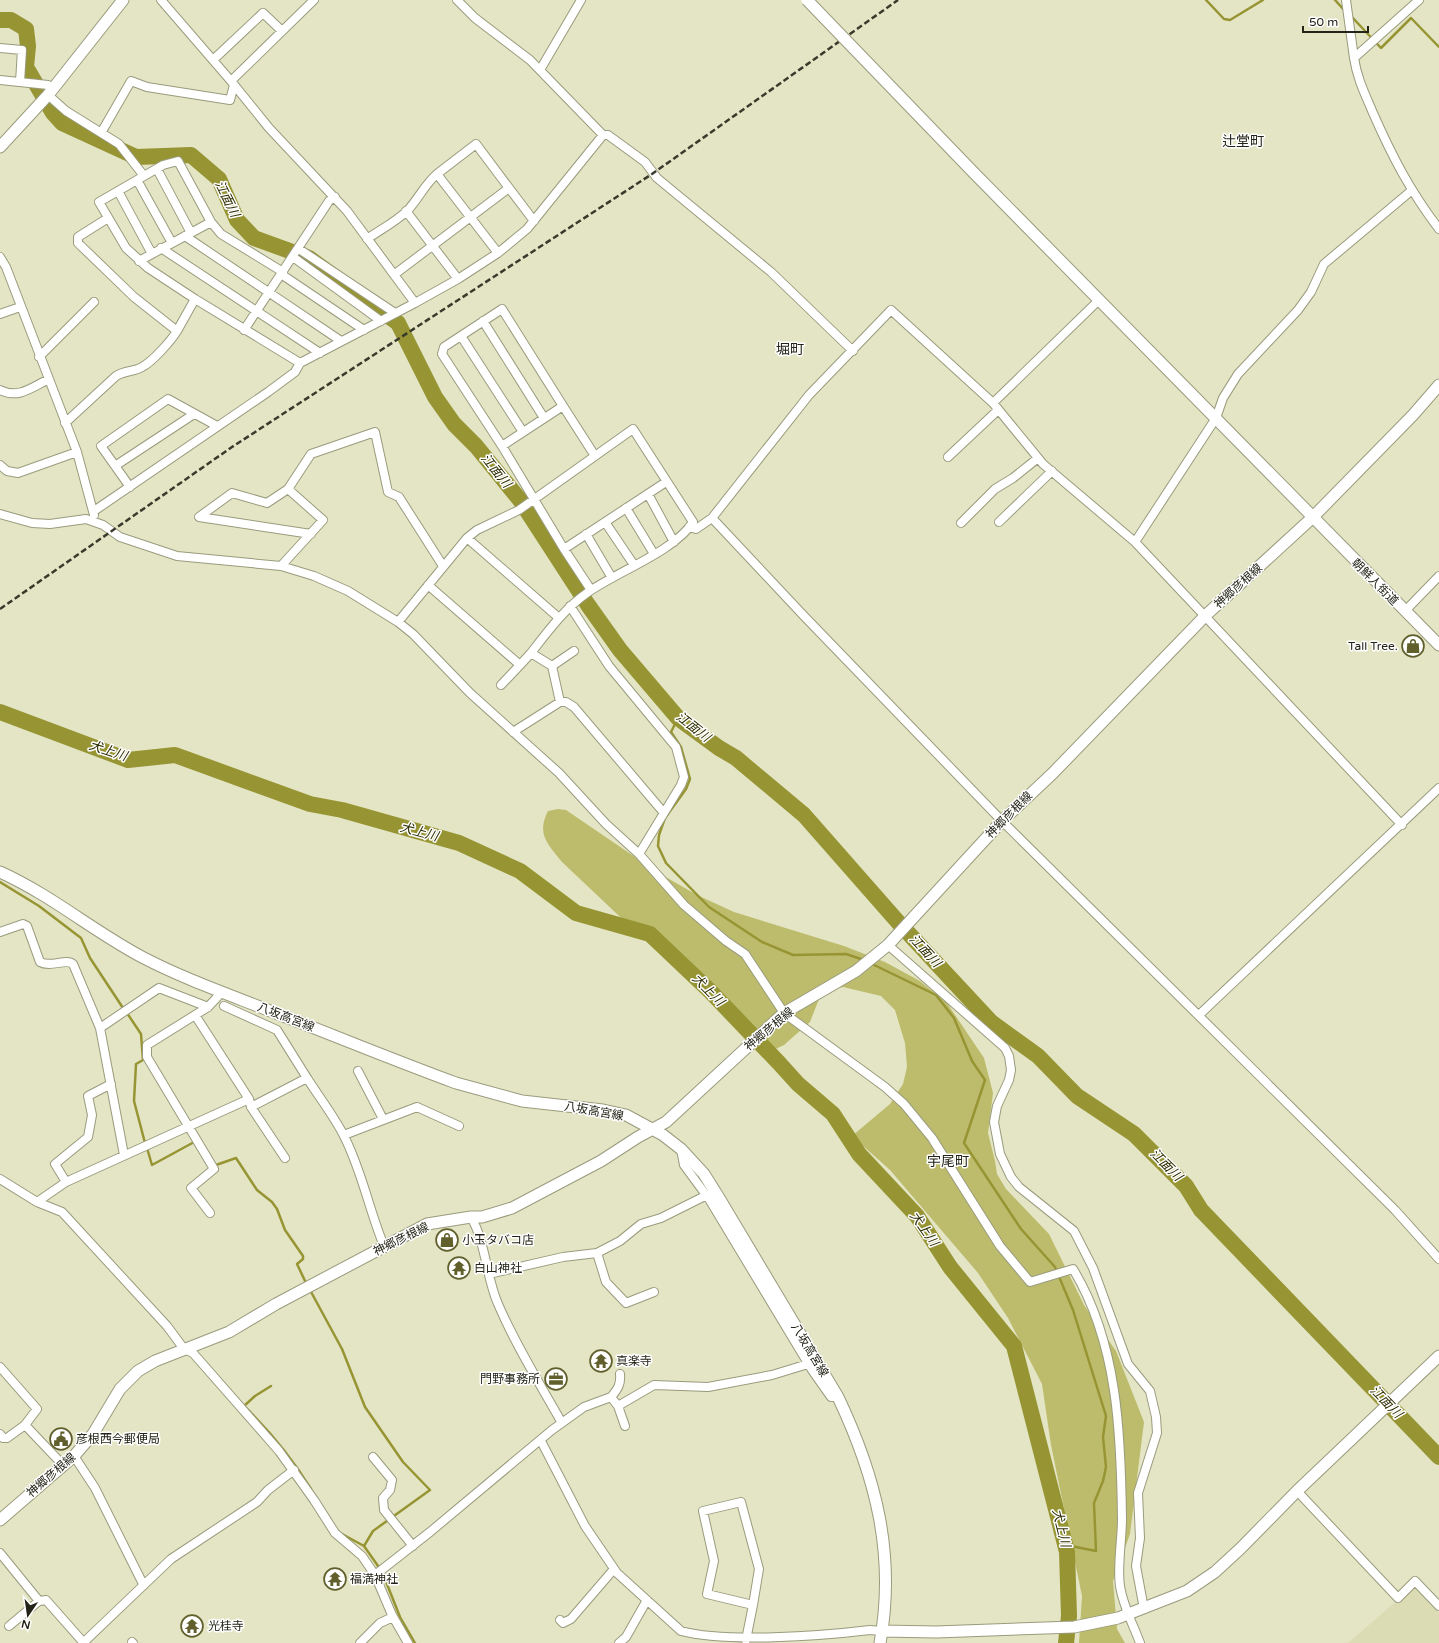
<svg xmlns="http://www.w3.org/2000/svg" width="1439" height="1643" font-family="'Varela Round','Noto Sans JP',sans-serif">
  <rect width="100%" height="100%" fill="#e4e5c5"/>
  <path fill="#dbdbb4" d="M1414,1586L1439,1613V1643H1348Z"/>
  <path fill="#bdbc6c" d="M558,809L566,810L657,872L697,895L734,912L844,946L885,962L920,981L947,1003L984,1058L993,1093L988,1133L995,1161L997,1174L1006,1189L1049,1234L1084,1305L1116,1351L1144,1422L1130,1534L1113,1581L1117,1629L1125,1643H1079L1082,1596L1051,1445L1042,1384L1008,1318L978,1273L890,1170L852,1136L890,1104L903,1084L907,1067L905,1043L895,1010L881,996L843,987L826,991L819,999L810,1022L784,1045L765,1054L562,862C548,844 536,834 548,811Z"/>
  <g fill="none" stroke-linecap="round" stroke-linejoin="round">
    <path stroke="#979533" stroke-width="2.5" d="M1206,0L1224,19L1230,20L1263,0
      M1335,0L1344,10
      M1351,16L1381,48L1411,18L1439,47
      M678,718L671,732L681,747L690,779L686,789L665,818L659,835L658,846L666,863L709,907L762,942L793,955L846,954L864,960
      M0,882L39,906L81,938L90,958L123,1008
      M870,963L936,995L954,1018L972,1061L985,1080L964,1143L1021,1229L1055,1267L1073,1310L1106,1416L1103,1437L1106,1467L1103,1481L1094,1503L1096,1551L1066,1545
      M127,1013L141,1034L143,1060L136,1064L134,1101L145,1143
      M147,1148L152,1165L196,1141
      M216,1165L236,1158L257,1190L272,1202L277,1209L285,1230L303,1256V1259L297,1264L306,1283
      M310,1290L342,1349L365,1407L403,1462L430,1490L373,1531L364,1546
      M271,1386L255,1396L244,1406C270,1431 292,1458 311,1489
      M342,1534L364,1546L378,1566L383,1574L400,1617L415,1643"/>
    <path stroke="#979533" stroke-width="16" d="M0,20H11L26,29L28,46L26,67L53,113L62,123L136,157L191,155L219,179L237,220L254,238L309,258L398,323L435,397L454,424L476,446L520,500L588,605L620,650L678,718L719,748L736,758L804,815L898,922L991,1022L1038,1056L1077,1096L1134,1134L1186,1186L1201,1210L1439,1457
      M0,712L128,760L175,755L310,804L342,810L459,843L520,871L576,913L650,934L710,991L779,1063L798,1084L833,1114L859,1154L917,1216L950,1267L1014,1346L1067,1552L1069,1616L1066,1643"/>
    <g stroke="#9a9b7d" stroke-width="10">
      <path id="street" d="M161,0L231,81L269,128L347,211L415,303
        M457,0L475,18L530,60L603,135H608L645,162L657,178L771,272L853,351
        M1346,0L1354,58
        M1419,0L1354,58C1357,78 1365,94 1373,113C1392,156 1410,191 1439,229
        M0,48L22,50L20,82
        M213,60L263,13L282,31
        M540,70L581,0
        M0,80L48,85L53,88
        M231,81L314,0
        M48,95L66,111L119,144L144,176
        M101,133L131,81L147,87L230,100L234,85
        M157,169L191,233
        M137,180L172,243
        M509,188L534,221
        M118,191L152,254
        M406,211L458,279
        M185,236L341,341
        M367,239C380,230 397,221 408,210C419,198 425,184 437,174L498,253
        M161,248L320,353
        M299,249L395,313
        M0,257L6,267L77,452L94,515
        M293,257L381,321
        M139,261L211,222
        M281,274L364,330
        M395,274L509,188L476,144L437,174
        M195,299L148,268L126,248L99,202L163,165L178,161L211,222L221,234L283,272
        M0,314L20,307
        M483,321L544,418
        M244,330L329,201L335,197
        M461,336L523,432
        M39,357L94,302
        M300,363L415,303L458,279L498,253L527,229L603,135
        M0,390C18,399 31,388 47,380
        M993,403L1043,464L1135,542L1402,825
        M563,406L502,309L444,347L442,354L502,446L564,549L591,590
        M65,423L116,376C126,370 134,372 142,367C152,362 171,341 177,331
        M502,446L563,406L595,456
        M948,457L997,411
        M0,465L7,471L18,473L77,452
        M115,466L194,414
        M130,487L101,446L168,399L217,426
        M288,489L311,454L375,432L388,492L399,497L443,566
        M648,494L674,542
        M626,508L654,554
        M94,511L268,392L295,372L300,363L195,299L177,331L134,297L78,243V237L108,218
        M0,514L32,523L50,524L86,519L103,525L120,537L177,556L281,566L314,576L348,591L398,622L413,634L470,693L559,773L606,824L639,854L684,905L726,941L745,954L784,1013L885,1087L904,1104L932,1138L1000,1246L1030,1282L1073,1269C1118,1343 1121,1435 1122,1519C1122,1540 1117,1567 1120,1586C1123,1606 1133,1624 1140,1643
        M712,518L804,616L1002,821L1395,1210L1439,1259
        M605,522L634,565
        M999,522L1052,471
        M961,523L995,489L1013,478L1038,458
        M689,527L696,529L712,518L809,395L891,310L993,403L1099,300
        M586,534L612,578
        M467,538L477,530L519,510L633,429L693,522C675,551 616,572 587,593C564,609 548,631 531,653L552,666L560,702
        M1135,542L1216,418L1223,398L1238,374L1298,310L1311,292L1324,264L1411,191
        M564,549L666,482
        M281,566L323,520L288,489L267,503L232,493L199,517L311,534
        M428,585L520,665L531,653
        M570,606L609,666L676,747L684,777L681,785L639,854
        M1405,611L1439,576
        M398,622L467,538L559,618
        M552,666L574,651
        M501,685L520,665
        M513,732L560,702H566L574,707L664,813
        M0,932L23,924L27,926L40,962C51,968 66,958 73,964L100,1028L124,1155
        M888,945L1005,1048L1009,1056L1011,1070L1009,1080L997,1106L994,1122L1000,1154L1011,1177L1019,1187L1074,1231L1093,1268L1128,1364L1150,1391L1156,1417L1157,1433L1138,1493L1140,1538L1136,1566L1144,1609
        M224,1006L277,1030L307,1078
        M195,1015L249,1099L251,1107L307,1078C319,1097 334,1116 344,1136C362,1171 369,1210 384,1246
        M1199,1015L1439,788
        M100,1028L159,988L208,1007
        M358,1071L383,1119
        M251,1107L285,1158
        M344,1135L417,1107L459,1126
        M681,1149L684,1165L709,1199L812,1370L831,1397H838
        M0,1179L37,1202L62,1212L167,1326L184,1349L193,1353L279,1451L314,1500L335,1533L362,1556L375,1575L392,1615L408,1643
        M66,1182L55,1164L88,1137L92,1115L88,1096L111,1084
        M37,1202L66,1182L249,1099
        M210,1213L191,1188L214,1169L147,1057V1045L208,1007L222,992
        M471,1217C486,1243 486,1277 498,1304C516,1346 540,1384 562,1423
        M597,1253L620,1241L641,1224L661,1218L707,1195
        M489,1274L563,1257L597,1253L606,1282L626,1303L654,1292
        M0,1367L37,1409L25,1425L63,1465
        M611,1397C618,1389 621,1384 620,1374
        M618,1406L625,1426
        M0,1434L3,1438H7L25,1425
        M541,1441L585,1526L617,1573L681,1631C726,1643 820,1636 870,1630L882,1631
        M74,1456L95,1488L142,1582L144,1585
        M373,1457L392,1480L390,1490L383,1498L384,1510L413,1546
        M1297,1491L1398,1598L1415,1581L1439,1606
        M0,1553L39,1601L46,1600L83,1642
        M375,1575L430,1532L552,1430L584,1407L611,1397L618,1406L654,1385L708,1387L772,1375L808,1364
        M560,1620L563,1623L571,1619L614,1569
        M9,1626L39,1601
        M746,1640L753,1605L707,1594L714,1561L703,1511L741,1502L759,1569L753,1605
        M132,1642L133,1643
        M83,1643L171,1559L257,1502L268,1490L294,1470
        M360,1643L380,1623L393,1617
        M619,1643L626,1637L647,1600"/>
    </g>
    <g stroke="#9a9b7d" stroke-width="13">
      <path id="secondary" d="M0,147L48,95L123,0
        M974,173L1439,645
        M0,872C51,895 93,931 142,957C186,980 233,996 278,1014C338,1037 396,1061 456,1083L522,1101L603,1110L626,1115L663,1135L681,1149L704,1174L719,1198L838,1397C876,1477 896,1555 880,1643
        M0,1520L74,1456L93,1434L120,1389L138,1371L155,1361L229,1332L276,1304L427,1224L471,1217H482L512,1208L601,1161L638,1137L666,1122L784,1013L856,971L888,945L1002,821L1053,773L1206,615L1312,518L1413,415L1439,385
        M882,1631L936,1632L1074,1627L1118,1618L1187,1591L1215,1572L1241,1548L1297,1491L1439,1356"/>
    </g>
    <use href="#street" stroke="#fff" stroke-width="8"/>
    <use href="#secondary" stroke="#fff" stroke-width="11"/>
    <path stroke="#3a3a2c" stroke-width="2.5" stroke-dasharray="6 3" stroke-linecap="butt" d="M0,609L232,447L652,174L898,0"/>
    <g stroke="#9a9b7d" stroke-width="13" stroke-linecap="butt">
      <path id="secondary-bridge" d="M807,0L974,173"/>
    </g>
    <use href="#secondary-bridge" stroke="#fff" stroke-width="11"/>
  </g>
  <defs>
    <g id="shop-ring" transform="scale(1.15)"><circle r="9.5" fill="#fff" stroke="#61602d" stroke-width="1.5"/><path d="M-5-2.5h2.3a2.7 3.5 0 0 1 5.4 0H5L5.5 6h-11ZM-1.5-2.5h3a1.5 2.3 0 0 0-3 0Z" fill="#61602d"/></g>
    <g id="temple-ring" transform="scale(1.15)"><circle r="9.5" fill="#fff" stroke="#61602d" stroke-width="1.5"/><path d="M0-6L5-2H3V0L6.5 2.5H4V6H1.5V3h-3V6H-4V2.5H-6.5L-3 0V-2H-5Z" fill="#61602d"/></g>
    <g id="office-ring" transform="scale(1.15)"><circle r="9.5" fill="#fff" stroke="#61602d" stroke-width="1.5"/><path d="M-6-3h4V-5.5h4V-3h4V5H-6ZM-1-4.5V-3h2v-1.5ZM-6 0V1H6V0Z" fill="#61602d"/></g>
    <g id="civic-ring" transform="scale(1.15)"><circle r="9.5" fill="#fff" stroke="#61602d" stroke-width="1.5"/><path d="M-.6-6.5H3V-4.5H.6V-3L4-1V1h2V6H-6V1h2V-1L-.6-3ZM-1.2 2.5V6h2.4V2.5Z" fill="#61602d"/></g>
  </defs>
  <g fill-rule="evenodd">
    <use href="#shop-ring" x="1413" y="646"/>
    <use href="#shop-ring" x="447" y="1240"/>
    <use href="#temple-ring" x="459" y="1268"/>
    <use href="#temple-ring" x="601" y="1361"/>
    <use href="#office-ring" x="556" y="1379"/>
    <use href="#civic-ring" x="61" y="1439"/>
    <use href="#temple-ring" x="335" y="1579"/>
    <use href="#temple-ring" x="192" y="1626"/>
  </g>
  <g text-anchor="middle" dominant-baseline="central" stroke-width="3" stroke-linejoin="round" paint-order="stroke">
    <g font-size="12" fill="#232317" stroke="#fff">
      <text transform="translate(1375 582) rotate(45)">朝鮮人街道</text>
      <text transform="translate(1238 586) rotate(-42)">神郷彦根線</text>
      <text transform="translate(1009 815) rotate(-45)">神郷彦根線</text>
      <text transform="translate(286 1017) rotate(21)">八坂高宮線</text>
      <text transform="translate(769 1029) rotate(-40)">神郷彦根線</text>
      <text transform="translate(594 1111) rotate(10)">八坂高宮線</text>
      <text transform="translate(401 1239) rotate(-26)">神郷彦根線</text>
      <text transform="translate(810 1350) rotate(59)">八坂高宮線</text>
      <text transform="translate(51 1475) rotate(-41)">神郷彦根線</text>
    </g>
    <g font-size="12" fill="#232317" stroke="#fff" text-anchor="start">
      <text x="1398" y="646" text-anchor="end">Tall Tree.</text>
      <text x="462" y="1240">小玉タバコ店</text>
      <text x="474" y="1268">白山神社</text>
      <text x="616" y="1361">真楽寺</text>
      <text x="540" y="1379" text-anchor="end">門野事務所</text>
      <text x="76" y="1439">彦根西今郵便局</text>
      <text x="350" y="1579">福満神社</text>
      <text x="208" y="1626">光桂寺</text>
    </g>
    <g font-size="13" font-style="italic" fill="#2e2d02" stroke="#fff">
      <text transform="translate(227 199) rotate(64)">江面川</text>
      <text transform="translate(496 471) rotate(51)">江面川</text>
      <text transform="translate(693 727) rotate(38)">江面川</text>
      <text transform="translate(108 751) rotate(18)">犬上川</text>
      <text transform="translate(419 832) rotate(15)">犬上川</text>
      <text transform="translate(925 951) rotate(47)">江面川</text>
      <text transform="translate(708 990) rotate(45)">犬上川</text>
      <text transform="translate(1166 1165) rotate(45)">江面川</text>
      <text transform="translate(924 1229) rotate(55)">犬上川</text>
      <text transform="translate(1386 1402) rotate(46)">江面川</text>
      <text transform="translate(1061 1528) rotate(76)">犬上川</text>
    </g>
    <g font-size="14" fill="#232317" stroke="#fff">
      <text x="1243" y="141">辻堂町</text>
      <text x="790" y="349">堀町</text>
      <text x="948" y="1161">宇尾町</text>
    </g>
  </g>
  <g transform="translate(28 1615) rotate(193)" stroke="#ffffff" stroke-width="3" paint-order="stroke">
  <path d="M0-3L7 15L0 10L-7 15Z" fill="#232317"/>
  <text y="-6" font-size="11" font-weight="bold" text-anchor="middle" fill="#232317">N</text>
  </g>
  <path d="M1303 26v6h65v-6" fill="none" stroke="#232317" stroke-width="2"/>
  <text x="1309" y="26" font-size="12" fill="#232317" stroke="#ffffff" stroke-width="3" paint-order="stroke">50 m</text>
</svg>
